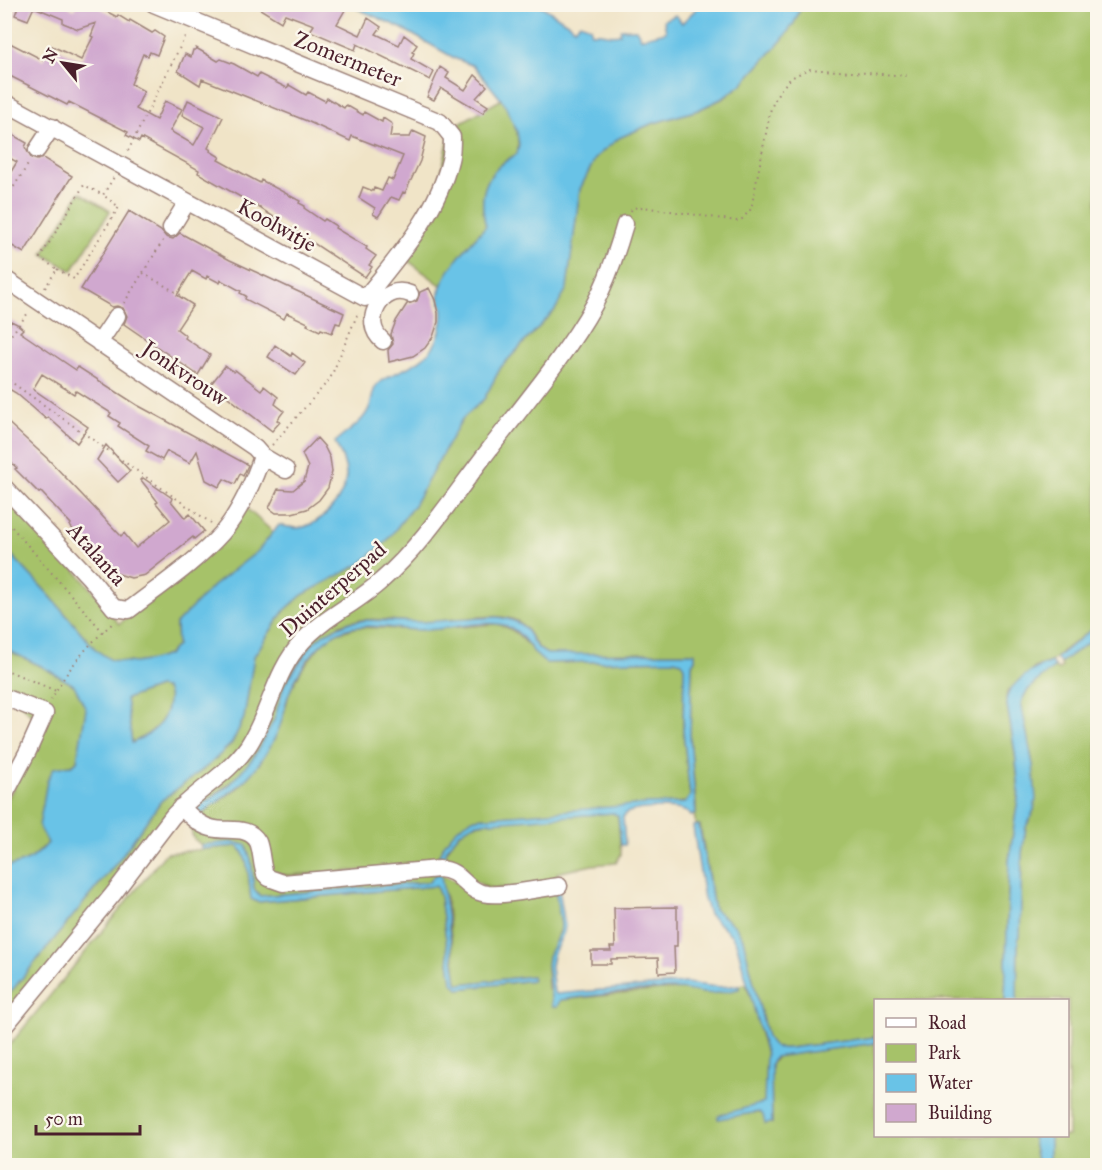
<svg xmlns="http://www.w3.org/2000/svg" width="1102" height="1170" font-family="'IM FELL Great Primer',serif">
  <rect width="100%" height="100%" fill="#fbf7ec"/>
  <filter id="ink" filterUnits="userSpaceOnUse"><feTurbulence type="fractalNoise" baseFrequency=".0167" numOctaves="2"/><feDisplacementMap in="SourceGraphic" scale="12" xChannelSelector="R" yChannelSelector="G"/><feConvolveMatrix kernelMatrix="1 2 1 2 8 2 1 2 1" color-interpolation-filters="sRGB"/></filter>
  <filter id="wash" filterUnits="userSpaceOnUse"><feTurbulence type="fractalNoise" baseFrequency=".008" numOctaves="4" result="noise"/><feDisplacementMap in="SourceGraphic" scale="24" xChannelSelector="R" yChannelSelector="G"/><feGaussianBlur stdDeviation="1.35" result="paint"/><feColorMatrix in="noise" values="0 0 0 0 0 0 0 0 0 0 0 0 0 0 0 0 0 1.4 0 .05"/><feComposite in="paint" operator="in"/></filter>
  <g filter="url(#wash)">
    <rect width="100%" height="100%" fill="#f0e4c7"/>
    <path fill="#a6c269" stroke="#78704a" stroke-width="1.5" d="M802,5H1097V625L1063,651L1051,662L1036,667L1024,677L1007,692L1006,699L1015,752L1019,791L1009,861L1005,1000H876L875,1037L789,1048C777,1049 773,1048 767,1037L743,939L736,927L714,909L700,825H696L694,815L696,814V805L690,736L692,664L695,659V653L547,654C532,647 531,628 517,621C495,611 450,621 426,622C401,623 374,616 349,622C322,629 293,662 284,687C282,693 282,699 280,705C274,723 265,742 253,758C237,781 214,794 192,812L188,809L189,804L223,777L245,756L259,733L280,680L299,649L326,624L384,584L408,558L464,489L568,350C596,311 614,271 628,225H622L602,281L579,325L459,485L403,554L379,578L322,619L294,645L275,677L253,731L240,752L219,772L171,809L131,867L5,1023V999L118,861L161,801L210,764L232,743L244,718L254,656L283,612L302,595L360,564L386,542L414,505L462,419L484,399L501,367L555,310L567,287L580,189L596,157L618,138L651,124L698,110L724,98L742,84L782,40L794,23Z
      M502,99C512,114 522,136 517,154C487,170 477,193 486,226L460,256L442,286L403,257L433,212L451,128Z
      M80,192L110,211L72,271L43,254Z
      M4,490L98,596L119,624L197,563L244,506L273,532L259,551L213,586L176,624L177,645L168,655L152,661L135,663L111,660L96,650L50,596L5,548Z
      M496,624C523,630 526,648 546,663L674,660L682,662L684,667L683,730L690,796L687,802L475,818C458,832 439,843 436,866L271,876L263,846L199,816L239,787L259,764L275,738L285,710L289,693L302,669L322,643L336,633L358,627L424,630Z
      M1097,636V1165H1050V1136H1068V1000H1017L1018,939L1020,936L1022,853L1026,827L1034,810L1033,765L1021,703C1026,687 1042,677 1055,667L1057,670L1062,667L1060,663Z
      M5,649L41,666L74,685L87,709L77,761L72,765L63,766L39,826L48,842C34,859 25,863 5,867L4,807L43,726L5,689Z
      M158,687L166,688C169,694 169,696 168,702C166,724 150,734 132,743L126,699Z
      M613,813L618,816L621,854L616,863L592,865L557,873L555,882L496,891L441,866L445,854L455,838L469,825L495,821Z
      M190,823L250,838L262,876L438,872L465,887L555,889L561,925L547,965L548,989L558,1003L560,1000L661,990L691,989L703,993L739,989V985L746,984L757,1013L760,1034L766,1054L765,1101L763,1105L738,1111L762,1113L772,1123L771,1065L777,1056L875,1043L876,1136H1032L1038,1165H5L4,1052L166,853L237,846C249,852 249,885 251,899L258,902L436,886L440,896L452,982L459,989L532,980V976L460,984L457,983L446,898L435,875L429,882L260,896L254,889L251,860L240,843L201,845L193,838Z"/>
    <path fill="#69c3e7" stroke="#5a7189" stroke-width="1.5" fill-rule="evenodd" d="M349,5H540L575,28L580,23L591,27V33C603,31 608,37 620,34L621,29H636L641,38L666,32L664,20L676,15L682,23L698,7L696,5H802L794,23L782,40L742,84L723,98L698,110L651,124L619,138L596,157L580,189L567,288L555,310L501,367L484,399L462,419L414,505L386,542L360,564L302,595L283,612L254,656L244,718L232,743L210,764L161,801L118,861L5,999V867C25,863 34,859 48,843L39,826L47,781L54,768L72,765L77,761L86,709L74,685L41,666L5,649V548L50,596L96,650L111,660L135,663L152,660L168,655L177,645L176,624L213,586L258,551L279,525C284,526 291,528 297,528C320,526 344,500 346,477C347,465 340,453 335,442C348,431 364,422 370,406C373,397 372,387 381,381C400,369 424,365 436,342C441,332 444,317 442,306C441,302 438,298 439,293C444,270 471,243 486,226C477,192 486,171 517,154L519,145L517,132L504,103L474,66L456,59L401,28ZM158,687L165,688C169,694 169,696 168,702C166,724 151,734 132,743L126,699Z
      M497,617C538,622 523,643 547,654L695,653V659L692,664L690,736L696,814L691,816C683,804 639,808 626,813L623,817L625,845H621L618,816L613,813L478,823C459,828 445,847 441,866H436C439,847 456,825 475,818L646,804L685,803L690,796L683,730L684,667L682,662L674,660L546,663C531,655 527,636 511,628C489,617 450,630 425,630C400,631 372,622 347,629C321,636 300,667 290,691C285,702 284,715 280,726C275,739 268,751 260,762C243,788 221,797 199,816L192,812L228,786L253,758L274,720L284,685L313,643L325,633L350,622L367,620L421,622Z
      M1097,625V636L1060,663L1056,658Z
      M1051,662L1055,667C1042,677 1026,687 1021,703L1033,765L1036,799L1034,810L1026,827L1022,853L1020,936L1018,940L1017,1000H1005L1009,861L1019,791L1015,752L1006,699C1011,681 1035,668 1051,662Z
      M699,825L714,909L736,927L743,939L767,1037C773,1048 777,1049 789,1048L875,1037V1043L775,1057L771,1065L772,1123L765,1124L763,1115L759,1112L718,1119V1116L723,1114L764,1103L766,1054L737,945L732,936L709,914L704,899L693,826Z
      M231,842L246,845L251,860L254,889L260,896L429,882L435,875H441L457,983L460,984L532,976L533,980L459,989L452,982L440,896L436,886L258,902L251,899C249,885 249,852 237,846L201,849V845Z
      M555,889H559L565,926L564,932L553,955L551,966L554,992L556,994L685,983C704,985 720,989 739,985V989C728,991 715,995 703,993C690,991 684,989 671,989C634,990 597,995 560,1000L557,1007H552L547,965L548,956L560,932L561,925Z
      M1032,1136H1050V1165H1038Z"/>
    <g id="blocks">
      <path fill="#d0a8cf" d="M19,4H65L74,10L77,4H89L98,7L117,17L118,15L129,22L130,20L152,33L155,31L164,37L157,55L150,52L148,56L143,54L131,84L144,91L136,109L156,120L165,101L182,109L170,131L194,145L204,127L182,115L188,100L223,117L208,148L211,150L210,151L220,157L218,160L249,177L260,183L261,180L300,201L299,203L305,206L304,208L323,221L325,219L336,226L335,228L367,247L366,249L376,256L369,265L372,267L365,277L260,208L198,173L199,170L141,138L139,142L126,135L128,132L69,102L67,105L4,73V53L10,43L43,60L50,45L81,60L93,37L91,36L96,23L78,29L63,23V19L34,7L28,20L15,15Z
        M252,4H336L345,10L337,24L360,35L368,18L381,27L376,34L399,45L404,35L417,45L412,52L414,53L411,59L434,72L430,80L357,44L355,50L310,31L314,25L285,14L281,22Z
        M196,48L218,61L221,59L234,64L257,77L259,74L287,88L289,85L306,95L308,92L325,101L327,98L344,108L346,105L363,115L364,112L382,122L383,118L392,124L390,137H410L413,131L426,137L420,161L405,193L403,192L399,200L391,197L378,217L373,214L375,208L359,198L363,187L373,191L374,188L382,191L388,178L393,180L403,156L352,136L350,141L307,121L202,79L200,85L178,71L185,54L191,57L193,50H195Z
        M440,67L449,73L446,78L465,90L475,75L487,86L476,98L488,106L483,113L441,88L434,100L427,97Z
        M4,130L27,143L25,147L31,158L37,160L43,158L72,176L24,253L4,241V183L17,162L4,155Z
        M129,211L161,231L166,237L173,239L180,233L230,260L344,313L340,324L336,323L332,333L321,329L320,331L307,325L308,323L287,313L284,319L245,299L246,296L240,293L241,291L221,280L220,283L207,276L206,279L192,271L177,295L193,305L177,329L186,336L185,338L210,355L198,375L124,324L127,316L123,308L117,306L112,307L81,289Z
        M429,288L435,300L438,313V322L433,337L425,348L413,356L389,362L388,350L393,344L391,334L396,321L407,304L417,301L420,292Z
        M4,321L9,325L11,321L17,324L23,329L20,332L76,370L78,367L137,405L248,465L243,476L240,474L235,484L224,479L219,487L206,480L197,451L190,463L167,451L162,460L146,451L149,446L118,426L120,423L109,416L111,413L76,391L74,394L42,374L33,389L88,427L77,443L48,417L46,419L16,393L4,386Z
        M275,345L291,356L292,353L305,363L296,375L268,357Z
        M225,366L234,372L235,370L261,390L264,386L278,397L275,404L284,411L277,420L280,422L272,431L211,384Z
        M4,419L49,460L121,536L124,533L136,548L170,520L156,503L158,502L141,480L143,478L172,498L171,501L185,518L190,514L204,531L194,539L193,537L145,575L131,578L112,572L94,550L92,552L70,526L71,524L41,492L39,493L15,469L17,468L4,456Z
        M317,438L324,446L330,458L332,472L328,488L319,500L307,509L292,513H276L269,508L278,489L293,490L304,481L308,467L302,454Z
        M106,445L130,471L118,482L97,460Z
        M677,907V946H674L675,972L659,973L658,958L611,959V964H591V951H611L610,947H615L614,908Z"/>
    </g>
  </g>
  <g filter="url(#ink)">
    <use href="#blocks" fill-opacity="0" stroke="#9d8279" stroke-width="1.5"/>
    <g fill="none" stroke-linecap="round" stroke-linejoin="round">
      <g stroke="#9d8279" stroke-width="19">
        <path id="minor" d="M4,102L365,298C398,257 438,212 450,160C452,153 452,144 452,137L440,122L154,4
          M37,150L52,127
          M171,228L187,202
          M4,278L255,448L262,456C255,479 238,515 222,533C195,563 160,586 129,610L114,608L89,577L4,487
          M383,341C359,322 383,282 410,294
          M99,343L117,316
          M262,456L286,470
          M4,697L45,713L28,751L4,796
          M181,807C189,815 199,825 211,828C226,833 248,824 258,842C262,852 261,864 265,874L269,878L283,883L439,869C461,870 462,886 479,892C495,899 540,888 559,886
          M4,1027L114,893L172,817C195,791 228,775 248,746C270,713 274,672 302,642C324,617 356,604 381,581C420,547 451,500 482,459C519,410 565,357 594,305C608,279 617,252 625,224"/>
      </g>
      <path stroke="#9d8279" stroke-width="2" stroke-dasharray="1.5 4.5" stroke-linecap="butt" d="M128,151L187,33
        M4,188L11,191
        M4,202L29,163
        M631,211L632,208L643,207L737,221L742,219L751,209L771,108L779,91L791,78L808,69L911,76
        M57,269L74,279L119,207L103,195
        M143,273L181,295
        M45,288L57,269L40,258L84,185L103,195L114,177
        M124,303L164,239
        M4,344L28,313
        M4,377L211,523
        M272,445L330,379L358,313
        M4,518L103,632
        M4,669L56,691
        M51,700C66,671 87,645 113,623"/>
      <use href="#minor" stroke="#fff" stroke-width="16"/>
    </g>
  </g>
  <g text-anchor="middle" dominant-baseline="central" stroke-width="5" stroke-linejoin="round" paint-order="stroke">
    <g font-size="22" fill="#4a1f2b" stroke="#fbf7ec">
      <text transform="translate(348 59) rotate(22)">Zomermeter</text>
      <text transform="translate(277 225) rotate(29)">Koolwitje</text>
      <text transform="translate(185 373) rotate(34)">Jonkvrouw</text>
      <text transform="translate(97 554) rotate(48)">Atalanta</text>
      <text transform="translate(333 589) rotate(-41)">Duinterperpad</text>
    </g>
  </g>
  <rect width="1102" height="1170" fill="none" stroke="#fbf7ec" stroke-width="24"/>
  <rect x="874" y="999" width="195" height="138" fill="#fbf7ec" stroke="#b4a19f" stroke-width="1.5"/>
  <rect x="886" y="1018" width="30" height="9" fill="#ffffff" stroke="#b4a19f" stroke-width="1.5"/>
  <text x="928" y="1029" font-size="18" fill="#4a1f2b">Road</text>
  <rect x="886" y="1044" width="30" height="18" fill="#a6c269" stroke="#b4a19f" stroke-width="1.5"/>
  <text x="928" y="1059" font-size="18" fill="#4a1f2b">Park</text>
  <rect x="886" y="1074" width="30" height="18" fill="#69c3e7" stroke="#b4a19f" stroke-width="1.5"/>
  <text x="928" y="1089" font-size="18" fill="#4a1f2b">Water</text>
  <rect x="886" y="1104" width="30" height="18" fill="#d0a8cf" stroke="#b4a19f" stroke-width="1.5"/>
  <text x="928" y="1119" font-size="18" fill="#4a1f2b">Building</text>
  <g transform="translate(63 63) rotate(300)" stroke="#fbf7ec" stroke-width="4.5" paint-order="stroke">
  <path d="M0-4.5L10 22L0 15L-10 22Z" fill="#4a1f2b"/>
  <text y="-9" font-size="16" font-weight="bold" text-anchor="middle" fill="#4a1f2b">N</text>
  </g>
  <path d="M36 1125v9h104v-9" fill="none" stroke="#4a1f2b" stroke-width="3"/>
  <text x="45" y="1125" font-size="18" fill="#4a1f2b" stroke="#fbf7ec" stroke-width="4.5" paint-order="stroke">50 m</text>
</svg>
